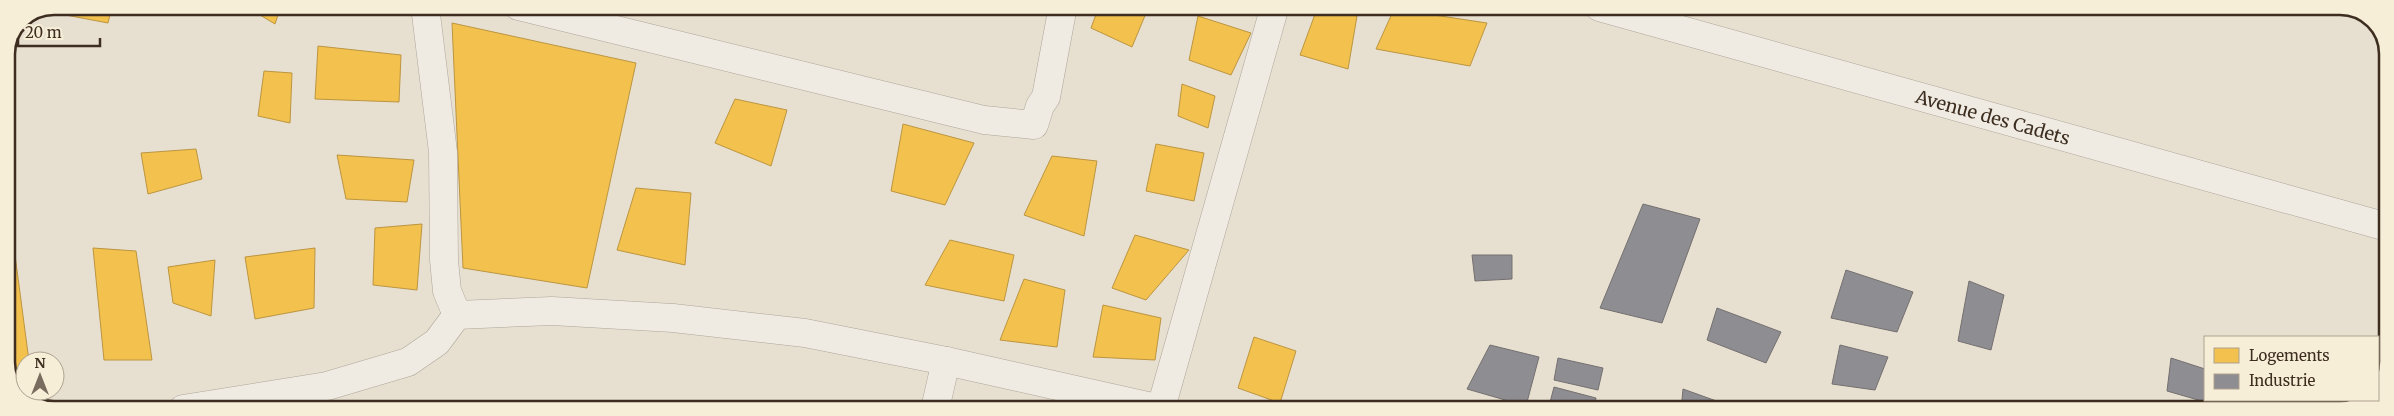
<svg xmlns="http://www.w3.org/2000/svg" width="2394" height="416" font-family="Merriweather,serif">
  <rect width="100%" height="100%" fill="#e7e0d1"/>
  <path fill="#f2c14e" stroke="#bc9540" d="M57,6H112L108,23L55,13Z
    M245,6H281L275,24Z
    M1099,6H1149L1132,47L1091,28Z
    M1318,6L1357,16L1348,69L1300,55Z
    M1394,9L1487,23L1470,66L1376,49Z
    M1198,16L1251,33L1231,75L1189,60Z
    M452,23L636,63L587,288L463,268Z
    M318,46L401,55L399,102L315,99Z
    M264,71L292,73L290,123L258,116Z
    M1182,84L1215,96L1208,128L1178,116Z
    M735,99L787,110L771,166L715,143Z
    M903,124L974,143L945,205L891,191Z
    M1156,144L1204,153L1194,201L1146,191Z
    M196,149L202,179L148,194L141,153Z
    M337,155L414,160L407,202L346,199Z
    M1052,156L1097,161L1084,236L1024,215Z
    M6,187L29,361H25V388L17,389L7,368Z
    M636,188L691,193L685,265L617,250Z
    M422,224L417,290L373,285L375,228Z
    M1135,235L1189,250L1146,300L1112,288Z
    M950,240L1014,255L1004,301L925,285Z
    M93,248L136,251L152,360H104Z
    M315,248L314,308L255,319L245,257Z
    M215,260L211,316L173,303L168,267Z
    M1024,279L1065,290L1057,347L1000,340Z
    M1103,305L1161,318L1155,360L1093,357Z
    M1254,337L1296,351L1280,403L1238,388Z"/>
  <path fill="#8d8d92" stroke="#757070" d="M1643,204L1700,219L1662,323L1600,308Z
    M1472,255H1512V279L1475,281Z
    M1846,270L1913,292L1897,332L1831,318Z
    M1969,281L2004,295L1991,350L1958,341Z
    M1717,308L1781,332L1766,363L1707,340Z
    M2378,344L2387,347V369L2378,386Z
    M1490,345L1539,357L1526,406L1467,389Z
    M1840,345L1888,357L1875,390L1832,384Z
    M1558,358L1603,368L1598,390L1554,380Z
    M2171,358L2205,369V400H2245L2242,410H2233L2167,391Z
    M1554,387L1596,398L1594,410H1548Z
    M1683,389L1722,403L1721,410H1681Z
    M2322,400H2367L2341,410H2320Z
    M996,403L1028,409H995Z"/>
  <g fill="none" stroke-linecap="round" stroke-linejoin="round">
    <g stroke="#ada599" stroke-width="29">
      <g id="minor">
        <path d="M425,6L443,152L444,260L447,291L457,315"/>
        <path d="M518,6L984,120L1034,125L1040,106L1046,97L1063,6"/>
        <path id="s1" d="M1599,7L2387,227"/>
        <path d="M457,315L552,311L673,318L805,333L946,361L1165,410"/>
        <path d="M1161,408L1275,6"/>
        <path d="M183,409L327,386L408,362L437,342L457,315"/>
        <path d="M935,409L946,361"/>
      </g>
    </g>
    <use href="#minor" stroke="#efebe3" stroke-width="28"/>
  </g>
  <g text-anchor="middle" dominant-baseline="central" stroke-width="5" stroke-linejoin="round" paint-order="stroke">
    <g font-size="18" fill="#3d2e20" stroke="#f7eed8">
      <text stroke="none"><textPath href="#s1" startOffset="409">Avenue des Cadets</textPath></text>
    </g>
  </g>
  <path d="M0 0H2394V416H0ZM54 15H2340A39 39 0 0 1 2379 54V362A39 39 0 0 1 2340 401H54A39 39 0 0 1 15 362V54A39 39 0 0 1 54 15Z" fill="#f7eed8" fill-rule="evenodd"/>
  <path fill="none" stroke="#3d2e20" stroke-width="2.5" d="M54 15H2340A39 39 0 0 1 2379 54V362A39 39 0 0 1 2340 401H54A39 39 0 0 1 15 362V54A39 39 0 0 1 54 15Z"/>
  <rect x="2204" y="336" width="175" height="65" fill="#f7eed8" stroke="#ada18e"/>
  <rect x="2214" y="348" width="25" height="15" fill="#f2c14e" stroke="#ada18e"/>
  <text x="2249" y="361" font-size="15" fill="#3d2e20">Logements</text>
  <rect x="2214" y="374" width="25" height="15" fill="#8d8d92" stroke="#ada18e"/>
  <text x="2249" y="386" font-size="15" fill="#3d2e20">Industrie</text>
  <g transform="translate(40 376)"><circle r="24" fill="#f7eed8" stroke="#ada18e"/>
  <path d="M0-4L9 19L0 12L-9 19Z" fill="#786c5e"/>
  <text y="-8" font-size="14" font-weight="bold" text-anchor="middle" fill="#3d2e20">N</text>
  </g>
  <path d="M18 38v8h82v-8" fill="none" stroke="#3d2e20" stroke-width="2.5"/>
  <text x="25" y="38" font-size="15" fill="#3d2e20" stroke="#f7eed8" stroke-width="4" paint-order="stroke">20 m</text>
</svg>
